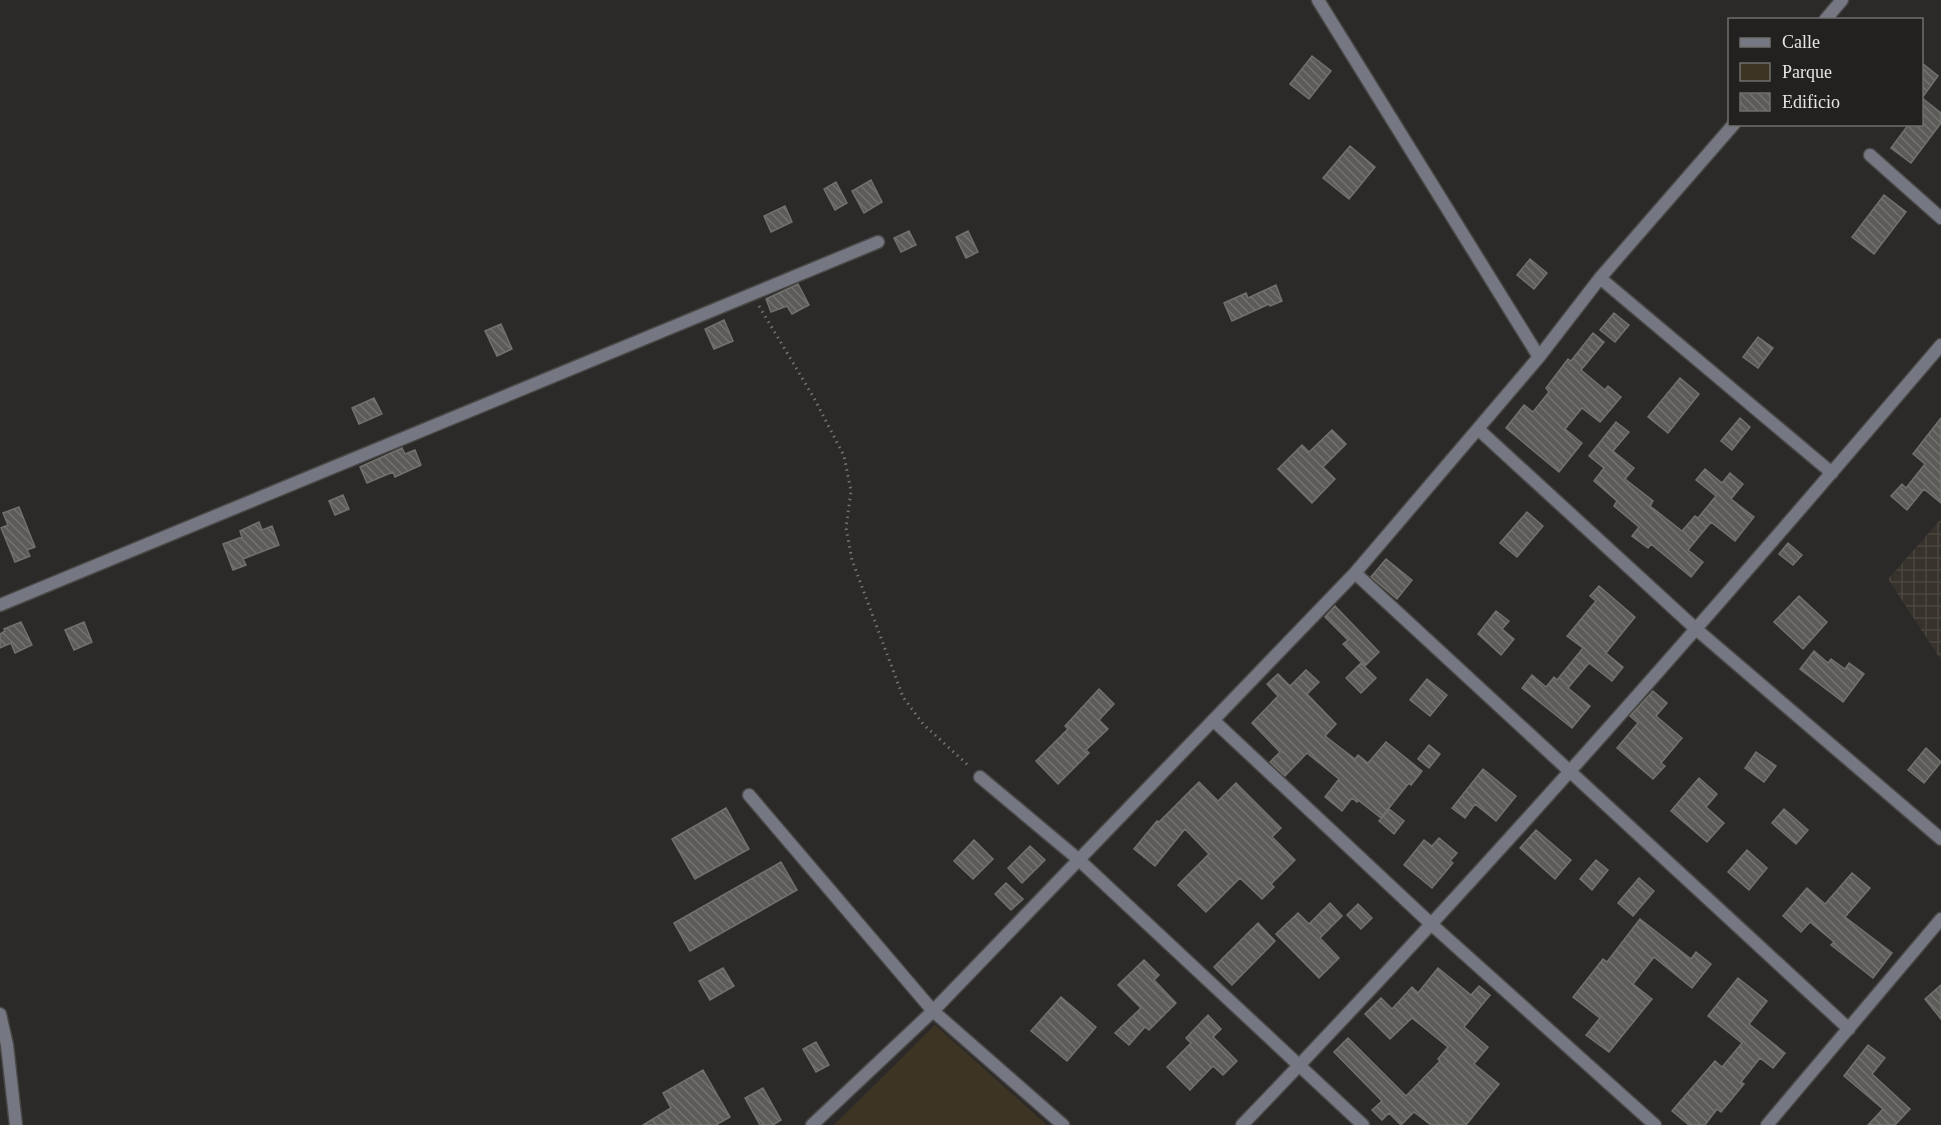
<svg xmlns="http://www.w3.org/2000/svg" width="1941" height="1125" font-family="Georgia,serif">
  <defs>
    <pattern id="industrial-grid" width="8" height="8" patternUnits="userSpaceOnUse" patternTransform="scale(1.5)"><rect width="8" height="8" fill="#37332c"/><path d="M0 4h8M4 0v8" fill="none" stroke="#4a4740"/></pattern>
    <pattern id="building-back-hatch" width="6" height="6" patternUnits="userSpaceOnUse" patternTransform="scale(1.5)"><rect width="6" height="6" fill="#5c5b58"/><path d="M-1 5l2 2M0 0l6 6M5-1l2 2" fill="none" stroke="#737270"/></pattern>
  </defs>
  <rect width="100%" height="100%" fill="#2b2a28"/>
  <path fill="url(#industrial-grid)" d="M1941,519V660L1888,579Z"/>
  <path fill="#3d3424" d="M935,1025L1047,1125H834Z"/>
  <path fill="url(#building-back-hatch)" stroke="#72716e" stroke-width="1.5" d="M1312,56L1331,71L1309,99L1290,84Z
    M1922,63L1938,76L1922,98Z
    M1922,98L1941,113V123L1911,163L1891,148L1909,124H1922Z
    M1350,146L1375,167L1349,199L1323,178Z
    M871,180L882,202L864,213L852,191Z
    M836,182L847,203L835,210L824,189Z
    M1884,195L1906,212L1874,254L1852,237Z
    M785,206L792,222L771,232L764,216Z
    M909,231L916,245L901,252L894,238Z
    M968,231L978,252L966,258L956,237Z
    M1530,259L1547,273L1534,289L1517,275Z
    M798,284L809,305L792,314L787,306L771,312L766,299Z
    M1276,285L1282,301L1270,306L1269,304L1232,321L1224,303L1246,293L1248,298Z
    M1614,313L1629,325L1615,342L1600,330Z
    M724,320L733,341L714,349L705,329Z
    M501,324L512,349L497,356L485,331Z
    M1593,333L1604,342L1581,370L1605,390L1608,386L1621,397L1600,422L1582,408L1565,429L1582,443L1559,472L1506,428L1524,405L1533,412L1549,392L1546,388L1568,359L1571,361Z
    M1758,337L1773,348L1758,368L1743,357Z
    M1680,378L1699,394L1668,433L1648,417Z
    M374,398L382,414L359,424L352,408Z
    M1740,418L1750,427L1732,450L1721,441Z
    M1941,418V503L1924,489L1907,510L1891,496L1902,484L1906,488L1925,464L1913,454Z
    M1616,422L1629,432L1613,451L1634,468L1625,479L1653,501L1650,506L1682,531L1695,516L1698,518L1716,496L1696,480L1705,469L1722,483L1730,473L1743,484L1731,499L1754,517L1735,541L1711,522L1688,550L1703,562L1691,577L1651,544L1648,548L1632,536L1639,527L1614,506L1617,501L1594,481L1604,468L1589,456Z
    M1332,430L1346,444L1323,467L1335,479L1312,503L1278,469L1302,445L1309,452Z
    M402,448L405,454L415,450L421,465L395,477L393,472L367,483L360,467Z
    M343,495L349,509L335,515L329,501Z
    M19,507L35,547L27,550L30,556L15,562L1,528L8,525L3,513Z
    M1527,512L1543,526L1517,557L1500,543Z
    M259,522L262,530L272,526L279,545L243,559L246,565L233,570L223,544L242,537L240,531Z
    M1788,543L1802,555L1793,565L1779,554Z
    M1386,559L1412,580L1397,599L1371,577Z
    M1599,586L1635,617L1606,653L1623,667L1612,681L1589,663L1568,688L1590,706L1572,728L1522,688L1532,675L1546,687L1554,677L1557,680L1583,648L1567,636L1596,601L1590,596Z
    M1799,596L1827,622L1803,649L1774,622Z
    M1335,606L1379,652L1365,666L1343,644L1348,640L1325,617Z
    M1496,611L1509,621L1502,629L1514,639L1501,655L1478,634Z
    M21,622L32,645L15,653L11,643L0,648V634L5,631L4,629Z
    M84,622L92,642L74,650L65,630Z
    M1814,651L1828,663L1831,659L1845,669L1849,663L1864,674L1843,702L1800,669Z
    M1361,663L1376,678L1361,693L1346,678Z
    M1306,670L1319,682L1307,694L1336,724L1325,736L1355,759L1358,755L1368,763L1386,742L1422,771L1411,785L1409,783L1381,818L1358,800L1357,802L1352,798L1342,811L1325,797L1339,779L1307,753L1285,776L1270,762L1280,752L1252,723L1278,696L1267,684L1278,674L1290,686Z
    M1427,679L1447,695L1430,716L1410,700Z
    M1099,689L1114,704L1099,720L1108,729L1086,750L1089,753L1058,784L1036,761L1068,729L1065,726Z
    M1653,691L1667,703L1656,716L1682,738L1661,763L1665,766L1653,779L1617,748L1638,723L1630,716Z
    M1429,745L1440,754L1429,768L1418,759Z
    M1926,748L1941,762L1924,783L1908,770Z
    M1756,752L1776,766L1764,782L1745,768Z
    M1483,769L1516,796L1496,821L1475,804L1465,818L1452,808Z
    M1699,778L1717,794L1706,807L1724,823L1707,842L1671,811Z
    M1199,782L1218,801L1236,783L1281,828L1272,837L1295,860L1271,884L1274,887L1262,899L1240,878L1206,912L1178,885L1209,854L1185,829L1155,866L1134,849L1157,821L1159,822Z
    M726,808L749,849L695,879L672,839Z
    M1389,809L1404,821L1394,834L1379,821Z
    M1784,809L1808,830L1796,844L1772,823Z
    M1536,830L1571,860L1555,879L1520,848Z
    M1439,838L1457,853L1450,861L1453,863L1432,888L1404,865L1424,840L1432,846Z
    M974,840L993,859L973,879L954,861Z
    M1030,846L1045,860L1022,883L1008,868Z
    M1747,850L1767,868L1749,890L1728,872Z
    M1596,860L1608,870L1592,890L1580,879Z
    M781,862L797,890L690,951L674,923Z
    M1852,873L1870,888L1845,917L1892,953L1873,978L1831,945L1834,942L1810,922L1801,932L1783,916L1807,888L1825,904Z
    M1639,878L1654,891L1633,916L1618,903Z
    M1006,883L1023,899L1011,910L995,894Z
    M1330,903L1342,916L1320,938L1339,958L1319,978L1276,934L1298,913L1309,924Z
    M1358,904L1372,918L1361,929L1347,915Z
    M1640,919L1691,959L1696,952L1711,964L1692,988L1654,957L1633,984L1652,999L1609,1052L1586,1035L1600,1018L1573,997L1603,959L1607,962Z
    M1258,923L1275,941L1232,985L1214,967Z
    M1144,960L1159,975L1154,980L1176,1003L1149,1030L1145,1027L1129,1045L1115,1033L1141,1008L1118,985Z
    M723,968L734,986L710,1000L699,981Z
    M1438,968L1471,995L1479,986L1490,995L1464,1027L1488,1047L1474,1064L1499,1084L1466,1125H1431L1414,1112L1401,1125L1389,1113L1382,1120L1372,1110L1382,1101L1334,1052L1348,1038L1406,1096L1440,1061L1438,1059L1448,1047L1412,1018L1390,1039L1365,1014L1381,998L1392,1009L1412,987L1418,993Z
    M1738,978L1767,1001L1749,1024L1785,1053L1773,1068L1760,1058L1741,1082L1744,1084L1721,1112L1717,1109L1705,1125H1689L1672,1111L1715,1061L1722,1067L1742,1043L1708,1016Z
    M1941,985V1019L1925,999Z
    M1061,997L1096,1027L1067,1061L1031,1031Z
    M1208,1015L1221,1029L1213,1037L1237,1061L1223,1075L1213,1066L1190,1090L1167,1067L1191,1043L1186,1038Z
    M816,1042L829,1065L816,1072L803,1049Z
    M1868,1045L1885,1058L1872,1074L1910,1109L1895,1125H1868L1883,1109L1844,1076Z
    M703,1070L730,1117L716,1125H643L671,1108L663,1093Z
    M763,1088L781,1120L773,1125H760L745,1098Z"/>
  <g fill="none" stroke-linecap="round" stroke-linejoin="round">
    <g stroke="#494846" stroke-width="15">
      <path id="minor" d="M1318,0L1539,357
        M1825,20L1842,0
        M1870,155L1941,218
        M1600,278L1832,473
        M1478,429L1696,629L1941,839
        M1355,573L1849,1029
        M0,605L878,242
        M1213,720L1430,923L1655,1125
        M980,777L1078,859L1363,1125
        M749,795L933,1011L1063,1125
        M0,1014L7,1045L16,1125
        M812,1125L933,1011L1355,573L1539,357L1600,278L1734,124
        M1242,1125C1484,874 1715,610 1941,345
        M1767,1125L1941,919"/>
    </g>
    <path stroke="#747371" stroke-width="3" stroke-dasharray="1.5 4.5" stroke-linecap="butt" d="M759,306L814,398L844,456L851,491L846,528L852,560L903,697L923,724L970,767"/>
    <use href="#minor" stroke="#757883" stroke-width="12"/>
  </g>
  <rect x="1728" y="18" width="195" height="108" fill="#22211f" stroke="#706f6d" stroke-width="1.5"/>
  <rect x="1740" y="38" width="30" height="9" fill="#757883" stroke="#706f6d" stroke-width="1.5"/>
  <text x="1782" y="48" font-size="18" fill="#e6e5e3">Calle</text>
  <rect x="1740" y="63" width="30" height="18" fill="#3d3424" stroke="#706f6d" stroke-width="1.5"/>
  <text x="1782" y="78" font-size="18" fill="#e6e5e3">Parque</text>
  <rect x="1740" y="93" width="30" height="18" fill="url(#building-back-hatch)" stroke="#706f6d" stroke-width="1.5"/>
  <text x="1782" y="108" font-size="18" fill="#e6e5e3">Edificio</text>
</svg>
